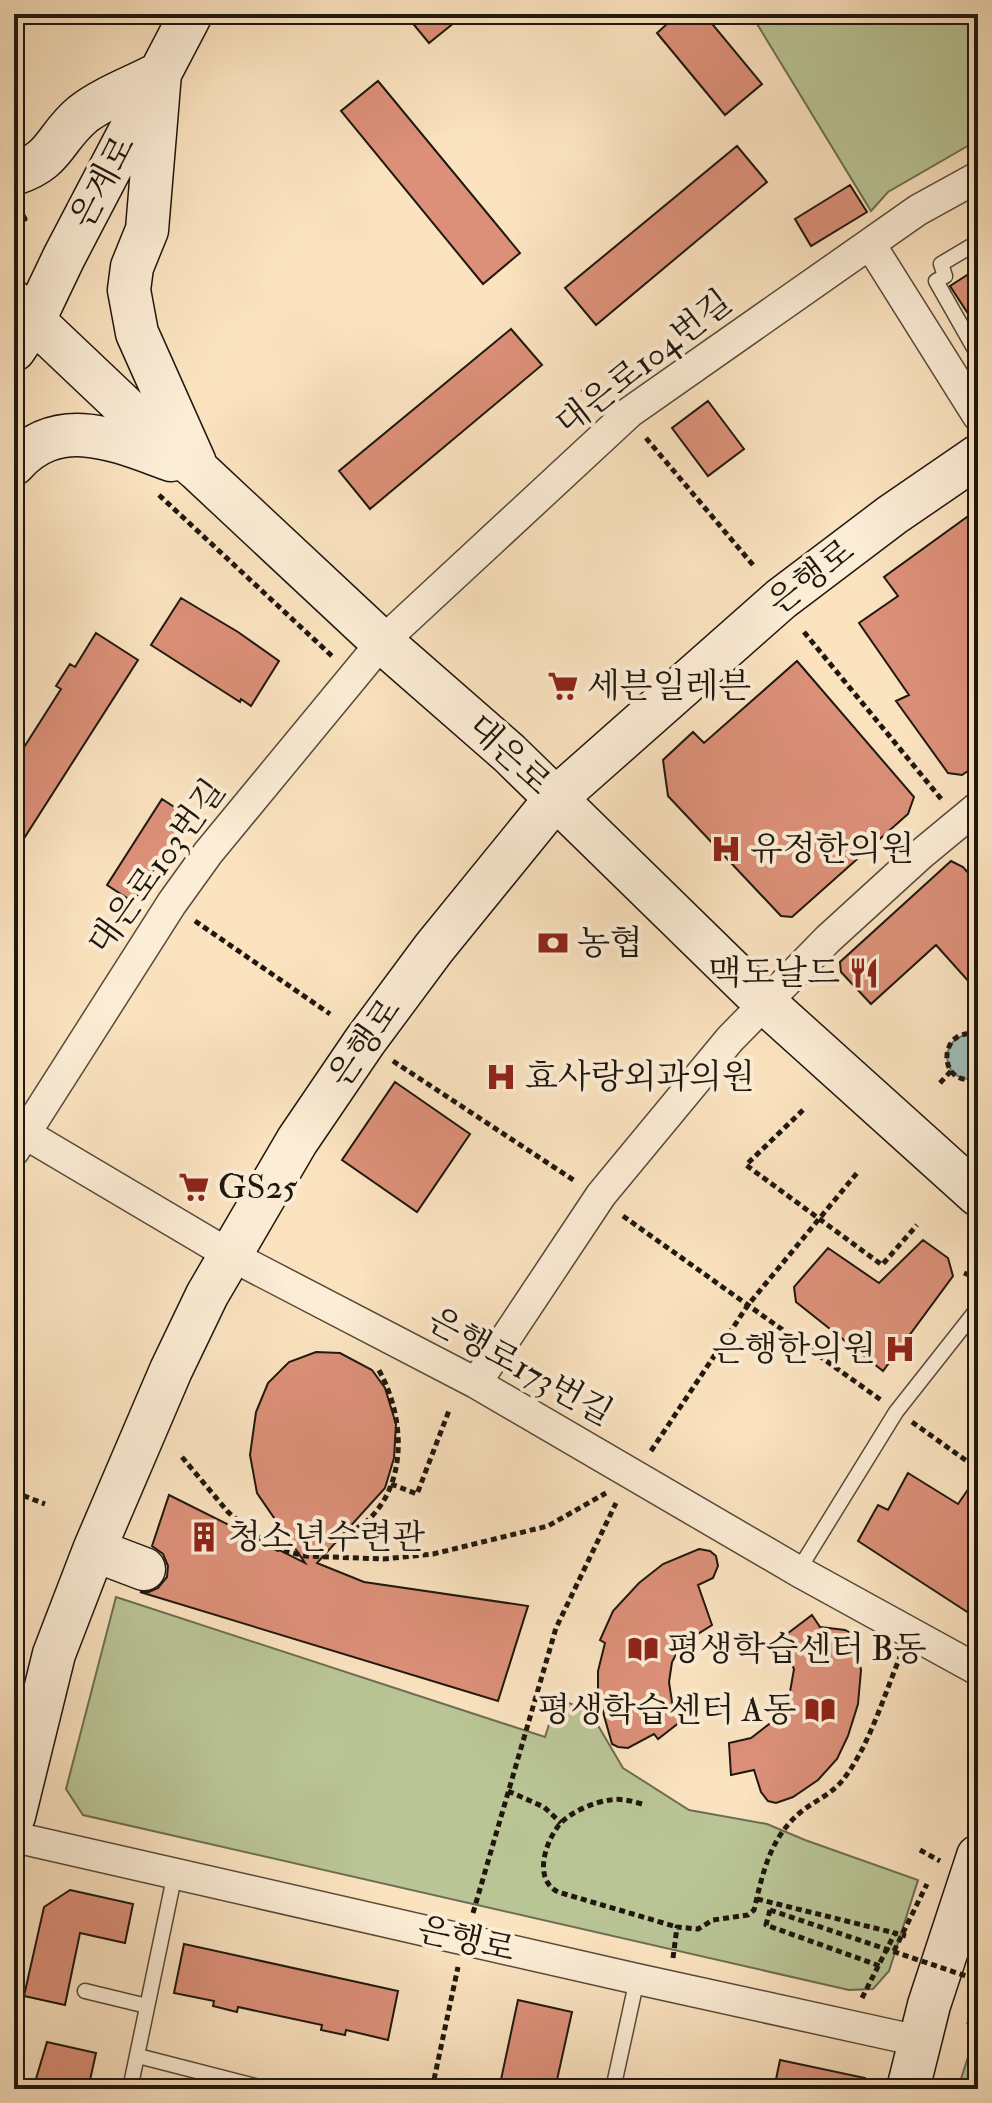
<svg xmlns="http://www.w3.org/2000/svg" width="992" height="2103" font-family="'IM FELL Double Pica','Noto Serif KR',serif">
  <rect width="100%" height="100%" fill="#fbe3c0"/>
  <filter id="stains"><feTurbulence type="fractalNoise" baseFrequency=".0025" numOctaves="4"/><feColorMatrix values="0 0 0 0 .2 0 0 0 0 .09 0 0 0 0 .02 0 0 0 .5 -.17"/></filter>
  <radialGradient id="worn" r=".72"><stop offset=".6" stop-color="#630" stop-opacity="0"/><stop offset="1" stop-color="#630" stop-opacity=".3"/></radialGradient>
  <path fill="#bac596" stroke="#6c6e52" stroke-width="2" d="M751,14H978V140L888,192L871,211Z
    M116,1597L545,1737L557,1699L589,1710L623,1768L689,1810L767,1824L805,1840L918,1880L889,1971L873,1989L849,1990L83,1815L66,1789Z
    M978,2026V2088L959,2085Z"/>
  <path fill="#9fbdb8" stroke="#6c7b74" stroke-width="2" d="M969,1034L978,1036V1078C944,1087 934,1040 969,1034Z"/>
  <path fill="#dc9079" stroke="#1f170e" stroke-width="2" d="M405,14H465L429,43Z
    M678,14H704L762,84L725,115L657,33Z
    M378,81L520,253L483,284L341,111Z
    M737,146L767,182L596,325L565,288Z
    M850,185L867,212L811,246L795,219Z
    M978,268V329L950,286Z
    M511,329L542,365L370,509L339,471Z
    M708,401L744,449L708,476L672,428Z
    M978,509V764L962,775L948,773L896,701L909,695L859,623L898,596L884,577Z
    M181,598L238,632L279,661L251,706L241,699L240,702L151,645Z
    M96,633L138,660L14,854V763L61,689L56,686L70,664L75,667Z
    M797,661L914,797L908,814L792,917L781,916L668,796L663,760L693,732L704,743Z
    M162,799L188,816L133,902L107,885Z
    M951,861L963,867L978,884V992L936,945L871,1004L841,972L840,962Z
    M395,1082L470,1134L417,1212L342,1160Z
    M923,1240L948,1258L953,1276L883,1371L796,1302L794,1287L828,1248L879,1283Z
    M316,1352L340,1353L372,1370L385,1388L396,1424L394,1458L385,1488L317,1563L364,1582L528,1606L498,1701L140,1592H149L158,1588L167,1577L168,1566L163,1554L152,1546L169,1495L305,1563L257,1493L250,1455L256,1412L268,1383L289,1362Z
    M908,1473L958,1504L978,1475V1619L858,1541L878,1505L888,1510Z
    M699,1549L710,1551L716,1556L718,1566L713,1578L698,1585L712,1625L682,1644L672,1662L669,1682L672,1702L680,1722L658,1739L654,1734L628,1748L618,1747L612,1744L598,1694V1671L605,1643L600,1640L613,1611L639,1583L663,1564Z
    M812,1615L820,1627L845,1630L854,1635L861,1670L858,1704L848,1736L837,1759L818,1780L793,1797L776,1803L768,1801L761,1792L754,1770L731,1775L729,1743L751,1738L781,1715L790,1692L794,1669L779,1640Z
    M70,1890L133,1904L125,1943L80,1933L65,2005L24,1996L44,1907Z
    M184,1944L398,1991L388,2040L346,2030L345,2035L321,2030L322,2025L238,2007L237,2012L213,2006L214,2001L174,1993Z
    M518,2000L572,2012L555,2089H499Z
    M47,2042L96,2053L88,2089H33Z
    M780,2060L865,2078L864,2089H774Z"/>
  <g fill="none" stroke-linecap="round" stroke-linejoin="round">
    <g stroke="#564a3a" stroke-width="17">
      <path id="lane" d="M978,242L941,264L945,276L936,281L978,355
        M798,1571L896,1412L978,1308
        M85,1991L147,2006
        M138,2056L267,2089
        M130,2089L175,1873
        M613,2089L637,1979"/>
    </g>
    <g stroke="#564a3a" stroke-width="33">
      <path id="street" d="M870,244L978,416
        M24,1133L230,1255L476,1383L798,1571L978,1670
        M14,1151L172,903L208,853L382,642L630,412L918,210L978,177
        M476,1383L601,1195L730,1039L828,939L920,855L978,807
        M14,1837L637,1979L919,2041"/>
    </g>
    <g stroke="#1f170e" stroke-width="45">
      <path id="secondary" d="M160,73L147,230L132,267L129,290L137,333L195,463
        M14,174C57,160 53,139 83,114C105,97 136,86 160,73
        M14,302L129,411L198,470L382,642L509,753L764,1002L978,1195
        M14,350L33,322L64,257L191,14
        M14,464C59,413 118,441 171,460
        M94,1550L144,1569
        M14,1816L54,1654L94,1550L171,1370L207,1295L297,1141L365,1041L434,948L556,798L781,599L892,515L978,456
        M908,2089L929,2005L978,1856"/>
    </g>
    <path stroke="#1f170e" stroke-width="5" stroke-dasharray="6 4" stroke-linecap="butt" d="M14,220L25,219L19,208
      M582,389L595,401V407
      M646,438L753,565
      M159,495L333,657
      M14,511L22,498
      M804,632L942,800
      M195,921L330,1014
      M978,1035C937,1024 936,1090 978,1078
      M393,1061L575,1181
      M940,1083L951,1071
      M803,1110L746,1165L882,1265L917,1225
      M623,1216L881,1400
      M964,1273L974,1277
      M912,1422L978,1469
      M651,1451L748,1305L857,1173
      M182,1457L228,1512L251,1532L277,1549L305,1556L383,1559L433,1554L548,1526L606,1493
      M391,1484L417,1494L450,1408
      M14,1492L45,1504
      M329,1542C342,1536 356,1530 367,1521C410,1482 404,1412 377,1367
      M508,1791L544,1807L561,1823
      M642,1804C631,1801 621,1798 610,1800C594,1802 570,1812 559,1825C545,1843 533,1879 558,1892L677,1927
      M920,1850L940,1861
      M757,1899L895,1933
      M770,1910L766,1925L880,1966
      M473,1913L556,1628L616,1503
      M673,1958L677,1927L698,1929L713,1920L748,1915L754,1910C763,1872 770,1837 802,1811C815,1801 831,1794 842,1781C869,1747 883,1698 900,1657
      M862,1998L895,1933L906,1936
      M967,2025L974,2023L978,2010
      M432,2089L458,1967"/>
    <use href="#lane" stroke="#fcedd6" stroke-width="14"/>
    <use href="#street" stroke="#fcedd6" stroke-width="30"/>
    <use href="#secondary" stroke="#fcedd6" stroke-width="42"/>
    <path stroke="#1f170e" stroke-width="5" stroke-dasharray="6 4" stroke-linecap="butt" d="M770,1910L978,1980
      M894,1951L927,1884"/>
  </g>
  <defs>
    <g id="supermarket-bare" transform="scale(2.4)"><path d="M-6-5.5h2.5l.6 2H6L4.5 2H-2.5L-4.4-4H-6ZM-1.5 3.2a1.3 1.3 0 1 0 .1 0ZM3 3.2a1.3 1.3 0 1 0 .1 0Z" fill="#8f2418" stroke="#fcedd6" stroke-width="2.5" paint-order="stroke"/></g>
    <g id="hospital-bare" transform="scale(2.4)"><path d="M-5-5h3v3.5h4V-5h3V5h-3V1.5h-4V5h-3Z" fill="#8f2418" stroke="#fcedd6" stroke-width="2.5" paint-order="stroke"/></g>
    <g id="bank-bare" transform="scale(2.4)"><path d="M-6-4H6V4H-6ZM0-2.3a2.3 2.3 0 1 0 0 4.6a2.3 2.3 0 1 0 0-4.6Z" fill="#8f2418" stroke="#fcedd6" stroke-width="2.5" paint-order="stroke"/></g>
    <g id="restaurant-bare" transform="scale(2.4)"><path d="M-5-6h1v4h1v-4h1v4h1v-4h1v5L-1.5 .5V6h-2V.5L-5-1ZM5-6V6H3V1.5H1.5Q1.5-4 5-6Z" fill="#8f2418" stroke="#fcedd6" stroke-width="2.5" paint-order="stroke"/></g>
    <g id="building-bare" transform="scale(2.4)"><path d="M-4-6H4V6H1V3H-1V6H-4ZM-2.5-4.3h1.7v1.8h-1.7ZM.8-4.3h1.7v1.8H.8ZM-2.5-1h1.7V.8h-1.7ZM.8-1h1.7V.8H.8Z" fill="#8f2418" stroke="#fcedd6" stroke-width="2.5" paint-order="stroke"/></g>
    <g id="library-bare" transform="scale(2.4)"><path d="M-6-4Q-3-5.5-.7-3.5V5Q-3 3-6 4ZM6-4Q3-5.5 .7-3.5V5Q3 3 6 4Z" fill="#8f2418" stroke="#fcedd6" stroke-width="2.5" paint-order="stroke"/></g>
  </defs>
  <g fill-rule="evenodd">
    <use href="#supermarket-bare" x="563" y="686"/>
    <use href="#hospital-bare" x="726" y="849"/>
    <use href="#bank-bare" x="553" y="943"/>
    <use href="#restaurant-bare" x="864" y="973"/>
    <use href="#hospital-bare" x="501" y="1077"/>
    <use href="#supermarket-bare" x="194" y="1187"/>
    <use href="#hospital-bare" x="900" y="1349"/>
    <use href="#building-bare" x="204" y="1537"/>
    <use href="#library-bare" x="643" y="1649"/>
    <use href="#library-bare" x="820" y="1710"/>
  </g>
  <g text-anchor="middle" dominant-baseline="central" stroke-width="8" stroke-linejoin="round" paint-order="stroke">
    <g font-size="34" fill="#1f170e" stroke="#fcedd6">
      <text transform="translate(103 182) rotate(-62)">은계로</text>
      <text transform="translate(644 363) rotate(-38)">대은로104번길</text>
      <text transform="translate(811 577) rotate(-38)">은행로</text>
      <text transform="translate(509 755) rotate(43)">대은로</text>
      <text transform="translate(157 867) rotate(-54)">대은로103번길</text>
      <text transform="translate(365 1043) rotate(-55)">은행로</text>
      <text transform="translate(520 1367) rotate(29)">은행로173번길</text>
      <text transform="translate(466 1940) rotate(13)">은행로</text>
    </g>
    <g font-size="34" fill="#1f170e" stroke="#fcedd6" text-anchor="start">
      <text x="587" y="686">세븐일레븐</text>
      <text x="750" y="849">유정한의원</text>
      <text x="577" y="943">농협</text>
      <text x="840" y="973" text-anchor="end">맥도날드</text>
      <text x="525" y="1077">효사랑외과의원</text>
      <text x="218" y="1187">GS25</text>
      <text x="876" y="1349" text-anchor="end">은행한의원</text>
      <text x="228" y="1537">청소년수련관</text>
      <text x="667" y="1649">평생학습센터 B동</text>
      <text x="796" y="1710" text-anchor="end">평생학습센터 A동</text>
    </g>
  </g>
  <rect width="992" height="2103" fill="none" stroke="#fbe3c0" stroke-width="48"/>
  <rect x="16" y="16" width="960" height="2071" fill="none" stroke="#1f170e" stroke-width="4"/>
  <rect x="24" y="24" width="944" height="2055" fill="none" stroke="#1f170e" stroke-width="2"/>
  <rect width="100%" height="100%" filter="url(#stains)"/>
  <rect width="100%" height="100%" fill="url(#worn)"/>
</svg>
